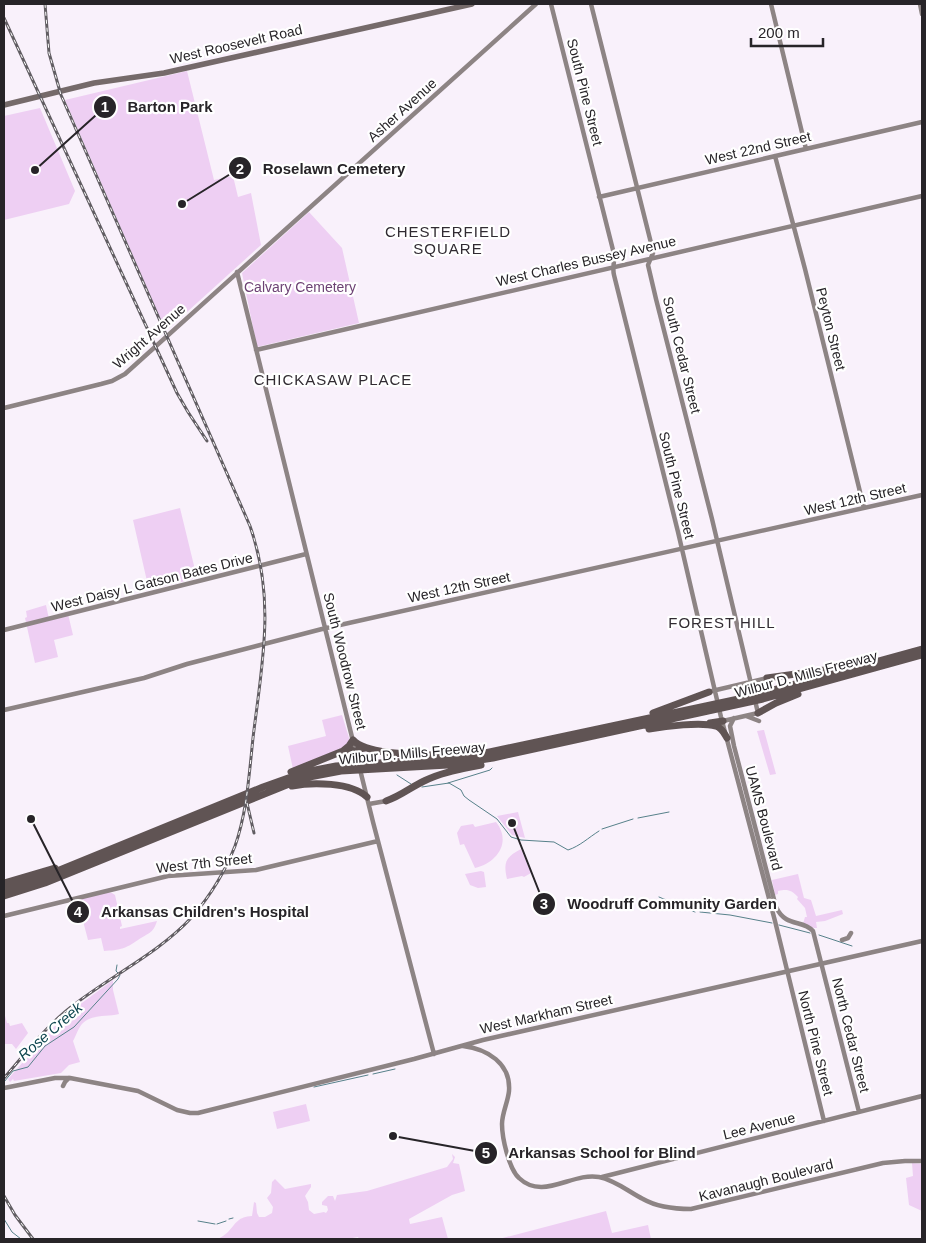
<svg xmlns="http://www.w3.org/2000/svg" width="926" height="1243" font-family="Arial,sans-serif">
  <rect width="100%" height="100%" fill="#f9f1fb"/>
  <path fill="#eecff3" d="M187,71L214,180L233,176L238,197L251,193L261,245L166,331L65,100Z
    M40,108L75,191L69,204L4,220V116Z
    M309,212L342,248L359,323L257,347L242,273Z
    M180,508L197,578L149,590L133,520Z
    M46,605L49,619L68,614L73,635L54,640L58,657L35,663L25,618L27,617L26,611Z
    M342,715L350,741L346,747L293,769L288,746L326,736L322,720Z
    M763,730H764L776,774L770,775L757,731Z
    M518,812L525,838L512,835L497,816Z
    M496,822C512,842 497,863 475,868L464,844L460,845L457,833L461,826L473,824L475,827Z
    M521,849L531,873L524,877L522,876L507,879C503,862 506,857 521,849Z
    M481,871L484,872L486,887L478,888L470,885L465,874Z
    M798,874L804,898L811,900L816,916L842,910L843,914L825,921L816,922L817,928H814L803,924L805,917H807L805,908L797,899L798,897C791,890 788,889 778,891V894L775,895L772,880Z
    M107,892L112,893L115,895L122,926L120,927V929L157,921C153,934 148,933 138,940C125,949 120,950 104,951L101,938L88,940L78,902L79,899Z
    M113,980V990L119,1014C107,1017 93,1014 83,1023C79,1026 76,1036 73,1041L80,1062L69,1065L61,1073L14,1081L13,1079L10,1082L8,1079L63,1017Z
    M4,1012L7,1023H9L10,1026L22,1023L28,1033L16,1049L12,1044H4Z
    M306,1104L310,1121L277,1129L273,1112Z
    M452,1154L455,1157L453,1163L459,1164L465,1191L452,1195L409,1219L410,1224L442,1217L448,1239H359L358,1237L347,1239H218C221,1237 225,1235 228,1232C237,1222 238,1217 252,1216L254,1202L256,1203L257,1213L259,1217H265L272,1213L273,1207L267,1198L271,1193L272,1182L275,1179L285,1189L311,1184V1187L305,1196L308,1202L309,1210L314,1214L324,1212L326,1213L328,1210L327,1206L322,1205V1202L328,1196H333L335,1201L337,1195L367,1191L447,1167L453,1159Z
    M912,1163L922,1164V1211L909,1205L906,1178L913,1176Z
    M606,1211L612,1233L648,1225L651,1239H499Z"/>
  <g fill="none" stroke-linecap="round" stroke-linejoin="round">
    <path stroke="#57818a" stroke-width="1" d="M397,775L411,784
      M448,783L490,770L492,768
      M422,787L449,783L461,790L464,796L469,800L497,819L511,837L521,840L554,842L568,850C580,846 588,838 599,831
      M638,818L669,812
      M602,829L633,819
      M659,897L695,912
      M700,912L730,915L772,923
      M779,925L810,933
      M819,935L852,946
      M373,1074L395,1069
      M4,1082L13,1071L28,1067L45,1046L74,1027L118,979L120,975L116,971L117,965
      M314,1087L368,1075
      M4,1219L12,1232L21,1239
      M229,1219L233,1218
      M198,1221L215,1224
      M217,1224L226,1221"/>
    <path stroke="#8d8484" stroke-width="4.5" d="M551,4L614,254C615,261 612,267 614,275L678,532L721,717L775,921L824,1121
      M591,4L651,243L653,253L648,265L656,299L712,519L758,713L723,721
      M771,4L806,149
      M920,4L922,14
      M775,156L805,269L864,508
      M599,197L922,122
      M237,272L373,822L434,1054
      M256,350L922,196
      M4,408L101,384L112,381L125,374L536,4
      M4,630L306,554
      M712,691L767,678
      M4,710L144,678L187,664L322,629L922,495
      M746,716L759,721
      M734,718L730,726L734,746L776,907C786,928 802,919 813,931L859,1112
      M369,804L386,801
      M4,916L168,876L256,870L378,841
      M842,940L848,938L851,933
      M463,1046C487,1049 511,1063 509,1091C508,1102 502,1113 502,1124C502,1138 509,1169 519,1178C543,1201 572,1172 599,1177C615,1180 629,1192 643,1199C657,1207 675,1209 691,1209L883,1163L905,1161H922
      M63,1086L65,1082L69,1078
      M4,1088L55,1078H70L138,1091L177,1110L190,1113H198L414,1059L483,1040L922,941
      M602,1177L922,1096"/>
    <path stroke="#756a6a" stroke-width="5.5" d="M4,105L94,83L164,73L472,4"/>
    <path stroke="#605454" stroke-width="7" d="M767,678L839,668
      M653,713L709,692
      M758,713L776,703L798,694
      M710,723L723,721
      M649,729C666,726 701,722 716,726C722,728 724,733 727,738
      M343,751L349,746L353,740C368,756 420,754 442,755
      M291,772L343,751L351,750L356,752L359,749L365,748
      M292,786C312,782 351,782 367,797
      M386,801C401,796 411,787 424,781C442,772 462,769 481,765
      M4,883L55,868
      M4,889L40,878L263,787L305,772L336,766L452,758L485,753L748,697L922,649
      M4,896L45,883L304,778L341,771L448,765L493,758L763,699L922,655"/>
    <g stroke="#615d62" stroke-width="3">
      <path id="rail" d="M4,18L177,393L188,412L207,441
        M247,803L254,833
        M4,1078C25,1054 45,1027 71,1007C110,976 158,954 192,917C210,896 225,872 235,846C247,812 249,775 253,738C262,663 276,600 250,526L61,95L49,53L45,4
        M4,1196L15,1215L33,1239"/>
    </g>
    <use href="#rail" stroke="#fff" stroke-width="1" stroke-dasharray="4" stroke-linecap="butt"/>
  </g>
  <g text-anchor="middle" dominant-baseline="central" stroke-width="4.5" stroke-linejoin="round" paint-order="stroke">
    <g font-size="14" fill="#272428" stroke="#fff">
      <text transform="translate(236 44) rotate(-13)">West Roosevelt Road</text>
      <text transform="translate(585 92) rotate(76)">South Pine Street</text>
      <text transform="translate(402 110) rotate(-42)">Asher Avenue</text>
      <text transform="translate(758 148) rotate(-13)">West 22nd Street</text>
      <text transform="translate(586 261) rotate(-13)">West Charles Bussey Avenue</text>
      <text transform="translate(831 329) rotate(76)">Peyton Street</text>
      <text transform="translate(149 336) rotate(-41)">Wright Avenue</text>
      <text transform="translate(682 355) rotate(76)">South Cedar Street</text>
      <text transform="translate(677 485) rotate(76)">South Pine Street</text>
      <text transform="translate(855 499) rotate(-13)">West 12th Street</text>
      <text transform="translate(152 582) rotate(-14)">West Daisy L Gatson Bates Drive</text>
      <text transform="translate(459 587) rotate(-12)">West 12th Street</text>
      <text transform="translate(345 661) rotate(76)">South Woodrow Street</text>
      <text transform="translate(806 674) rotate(-15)">Wilbur D. Mills Freeway</text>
      <text transform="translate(412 753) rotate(-5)">Wilbur D. Mills Freeway</text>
      <text transform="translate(764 818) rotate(75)">UAMS Boulevard</text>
      <text transform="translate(204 863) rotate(-6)">West 7th Street</text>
      <text transform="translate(546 1014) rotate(-13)">West Markham Street</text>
      <text transform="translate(851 1035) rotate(76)">North Cedar Street</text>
      <text transform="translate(816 1043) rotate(76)">North Pine Street</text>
      <text transform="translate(759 1126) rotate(-14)">Lee Avenue</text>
      <text transform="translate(766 1180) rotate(-14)">Kavanaugh Boulevard</text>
    </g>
    <g font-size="14" fill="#6d4274" stroke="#fff">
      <text x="300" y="287">Calvary Cemetery</text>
    </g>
    <g font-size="15" letter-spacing="1" fill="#312b32" stroke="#fff">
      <text x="448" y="231">CHESTERFIELD<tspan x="448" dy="17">SQUARE</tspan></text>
      <text x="333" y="379">CHICKASAW PLACE</text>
      <text x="722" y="622">FOREST HILL</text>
    </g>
    <g font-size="15" font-style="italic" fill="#0e464f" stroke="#fff">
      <text transform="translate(50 1031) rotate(-41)">Rose Creek</text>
    </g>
  </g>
  <path fill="none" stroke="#272428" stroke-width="2" d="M35 170L105 107M182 204L240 168M512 823L544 904M31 819L78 912M393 1136L486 1153"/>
  <g fill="#272428" stroke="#fff" stroke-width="2">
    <circle cx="35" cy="170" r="5"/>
    <circle cx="182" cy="204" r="5"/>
    <circle cx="512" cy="823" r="5"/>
    <circle cx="31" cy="819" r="5"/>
    <circle cx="393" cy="1136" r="5"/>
    <circle cx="105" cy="107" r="12"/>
    <circle cx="240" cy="168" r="12"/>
    <circle cx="544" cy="904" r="12"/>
    <circle cx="78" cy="912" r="12"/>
    <circle cx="486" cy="1153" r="12"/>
  </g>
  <g font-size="15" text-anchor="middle" font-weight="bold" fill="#fff">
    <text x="105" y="112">1</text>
    <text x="240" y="174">2</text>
    <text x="544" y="909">3</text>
    <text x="78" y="917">4</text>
    <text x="486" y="1158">5</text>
  </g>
  <g font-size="15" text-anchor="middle" font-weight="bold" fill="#272428" stroke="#fff" stroke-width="4.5" stroke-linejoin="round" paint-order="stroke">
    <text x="170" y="112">Barton Park</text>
    <text x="334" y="174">Roselawn Cemetery</text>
    <text x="672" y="909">Woodruff Community Garden</text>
    <text x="205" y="917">Arkansas Children's Hospital</text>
    <text x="602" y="1158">Arkansas School for Blind</text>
  </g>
  <rect width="926" height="1243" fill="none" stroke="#272428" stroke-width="10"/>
  <path d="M751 38v8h72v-8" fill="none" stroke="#272428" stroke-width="2.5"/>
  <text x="758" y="38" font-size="15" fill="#272428" stroke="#ffffff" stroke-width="4" paint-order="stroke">200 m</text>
</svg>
